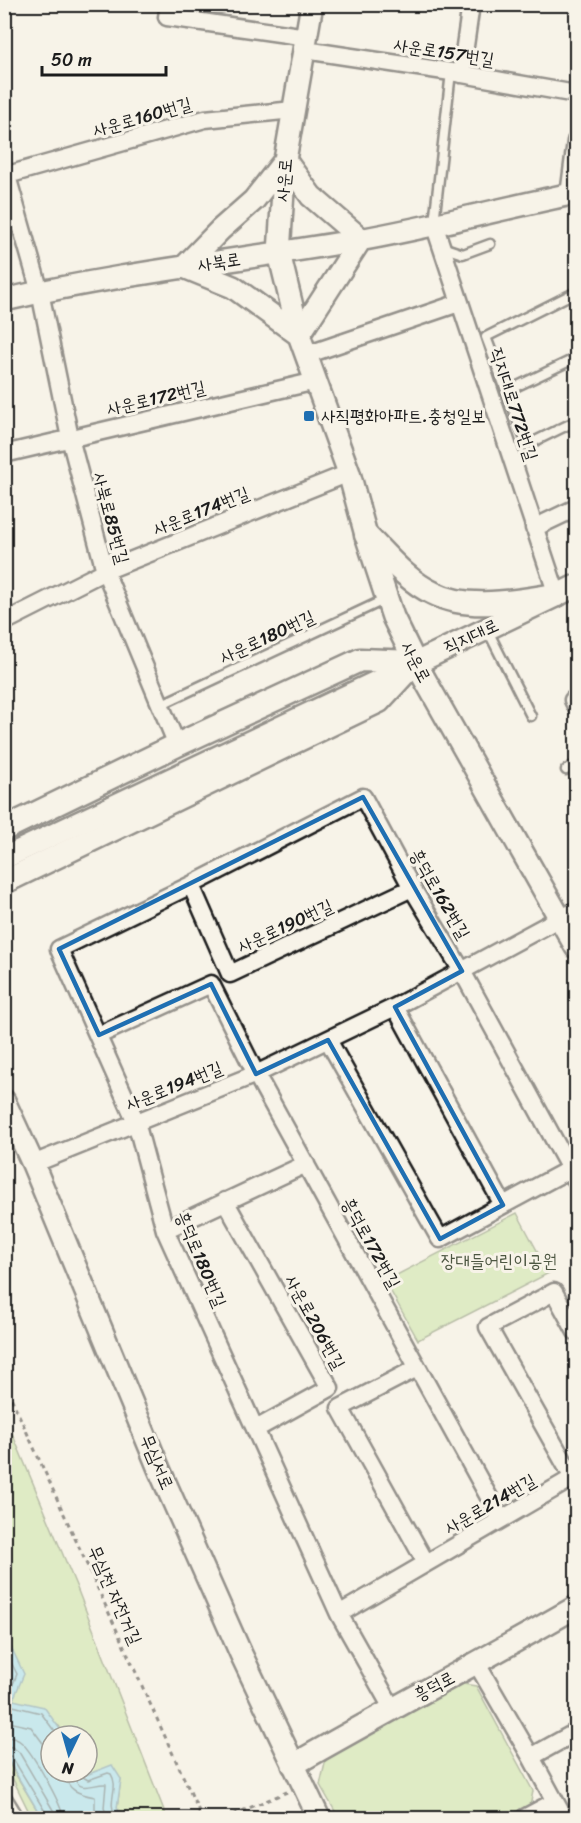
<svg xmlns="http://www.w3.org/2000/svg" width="581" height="1823" font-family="Sriracha,'Poor Story',sans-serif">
  <rect width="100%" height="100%" fill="#f7f3e8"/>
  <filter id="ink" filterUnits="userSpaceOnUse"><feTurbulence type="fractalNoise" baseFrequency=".0167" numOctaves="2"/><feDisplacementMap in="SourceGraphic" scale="12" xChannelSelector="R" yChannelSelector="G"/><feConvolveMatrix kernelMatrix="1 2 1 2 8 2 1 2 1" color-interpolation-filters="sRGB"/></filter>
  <g filter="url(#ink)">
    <path fill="#c0e29b" stroke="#6e7f5c" stroke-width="1.5" d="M517,1213L549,1273L418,1340L385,1281Z
      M4,1414L77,1588L167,1818H123L117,1808L121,1779L86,1775L84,1772H87V1736H65L59,1726L13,1700V1651L5,1637Z
      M463,1684L476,1686L533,1791L530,1807L508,1818H339L320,1785L326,1759Z
      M4,1755L42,1818H32L5,1763Z"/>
    <path fill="#91dcf2" stroke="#628f9c" stroke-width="1.5" d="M5,1637L13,1651L24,1674L13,1700L44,1707L65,1736H51V1772H84L86,1775L112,1765L121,1779L117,1808L123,1818H42L5,1755Z"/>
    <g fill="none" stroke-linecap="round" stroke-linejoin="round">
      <path stroke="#4b6972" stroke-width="1.5" d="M4,1648L17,1674L8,1697V1703L13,1706L41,1713L58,1736
        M4,1721L31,1727L51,1754
        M4,1737C11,1737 17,1738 22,1743C32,1752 63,1806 63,1818
        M4,1746L12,1747L19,1752L53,1810L54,1818
        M4,1753L12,1757L46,1813L47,1818
        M64,1772C67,1791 79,1794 95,1797V1811L97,1818
        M73,1772C77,1796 92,1783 106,1784L104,1808L108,1818
        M81,1772L83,1777L88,1780L108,1773L111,1774C120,1788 106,1801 116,1818"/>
      <g stroke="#1c1c1c" stroke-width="13">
        <path id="service" d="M434,223L451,72
          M442,247L463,254L490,244
          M576,292L486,337L527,445L576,421
          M507,391L576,358
          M487,629L531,716
          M160,705L386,599
          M566,770L576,764
          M558,915L576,906"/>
      </g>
      <g stroke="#1c1c1c" stroke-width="21">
        <path id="minor" d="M169,4L167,17L307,37
          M305,50L451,72L576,94
          M461,74L471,4
          M4,176L205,119L293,110
          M7,176L40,292L70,438L105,571L177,745
          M569,195L576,141
          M434,224L557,595
          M306,355L459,303
          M4,454L316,381
          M534,528L576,508
          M4,622L105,571L349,473
          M576,699L573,700L576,706
          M191,885L230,974L412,888
          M395,1007L503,1205
          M99,1035L211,984L256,1074L501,1519
          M328,1040L440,1239L570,1169
          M33,1164L256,1074L395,1007L560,918
          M225,1201L330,1388L256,1429
          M165,1230L306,1164
          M417,1368L340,1408L426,1563
          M573,1478L488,1327L554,1292L576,1332
          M339,1614L576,1476
          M477,1664L531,1757L564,1818
          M392,1708L339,1614L165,1230L136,1122L59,949L191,885L363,797L412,888L462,971L576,1180
          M531,1757L576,1732
          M4,1800L15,1818
          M524,1818L554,1802"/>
      </g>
      <g stroke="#1c1c1c" stroke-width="26">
        <path id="tertiary" d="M312,4L285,160L279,253L299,335L349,473L366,535L387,599L393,617L415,662L576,947
          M285,160L311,196L361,239L299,335L233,287L184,267L220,230L254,200Z
          M4,300C121,273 241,260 359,240C432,227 504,208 576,193
          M4,858C196,768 386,678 576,586
          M4,1101L33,1164L159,1469L241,1654L319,1818
          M293,1765C387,1711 482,1661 576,1607"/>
      </g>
      <g stroke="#1c1c1c" stroke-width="27">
        <path id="secondary" d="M366,535C386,555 407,581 433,593C470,612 518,600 557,595
          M4,829L177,745L360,660L415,662
          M4,882L379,701L415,662"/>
      </g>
      <path stroke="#1c1c1c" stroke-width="3" stroke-dasharray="4.5 4.5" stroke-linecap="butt" d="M4,1382L202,1818
        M225,1818L287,1792"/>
      <use href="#service" stroke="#f7f3e8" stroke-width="8"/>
      <use href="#minor" stroke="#f7f3e8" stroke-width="16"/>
      <use href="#tertiary" stroke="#f7f3e8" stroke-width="21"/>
      <use href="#secondary" stroke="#f7f3e8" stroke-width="22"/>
    </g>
  </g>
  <path d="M0 0H581V1823H0ZM363,797L462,971L395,1007L503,1205L440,1239L328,1040L256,1074L211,984L99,1035L59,949Z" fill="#f7f3e8" fill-opacity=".55" fill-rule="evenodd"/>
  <path fill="none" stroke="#1f6fb2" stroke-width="4.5" stroke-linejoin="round" d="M363,797L462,971L395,1007L503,1205L440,1239L328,1040L256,1074L211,984L99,1035L59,949Z"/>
  <rect fill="#1f6fb2" stroke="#f7f3e8" stroke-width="2" x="303" y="410" width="12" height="12" rx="3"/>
  <g text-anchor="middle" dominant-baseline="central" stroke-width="6" stroke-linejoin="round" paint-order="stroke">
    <g font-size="18" fill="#1c1c1c" stroke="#f7f3e8">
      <text transform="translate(444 52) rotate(9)">사운로157번길</text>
      <text transform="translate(142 117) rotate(-16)">사운로160번길</text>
      <text transform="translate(284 180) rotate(-85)">사운로</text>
      <text transform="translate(219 262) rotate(-9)">사북로</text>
      <text transform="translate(156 398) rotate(-13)">사운로172번길</text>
      <text transform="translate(514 404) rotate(72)">직지대로772번길</text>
      <text transform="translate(201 511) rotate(-22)">사운로174번길</text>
      <text transform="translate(111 518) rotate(75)">사북로85번길</text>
      <text transform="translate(471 636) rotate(-25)">직지대로</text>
      <text transform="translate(267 637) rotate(-25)">사운로180번길</text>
      <text transform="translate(416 662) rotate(62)">사운로</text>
      <text transform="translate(440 894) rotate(60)">흥덕로162번길</text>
      <text transform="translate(285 926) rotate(-25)">사운로190번길</text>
      <text transform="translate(174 1086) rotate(-22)">사운로194번길</text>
      <text transform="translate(371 1243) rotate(61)">흥덕로172번길</text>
      <text transform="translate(201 1259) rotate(67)">흥덕로180번길</text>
      <text transform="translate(315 1322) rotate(61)">사운로206번길</text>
      <text transform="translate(157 1462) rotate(67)">무심서로</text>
      <text transform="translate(490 1504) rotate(-30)">사운로214번길</text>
      <text transform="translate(115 1595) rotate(66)">무심천 자전거길</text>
      <text transform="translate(434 1686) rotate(-28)">흥덕로</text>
    </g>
    <g font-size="18" fill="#1c1c1c" stroke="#f7f3e8" text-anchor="start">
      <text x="321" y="416">사직평화아파트.충청일보</text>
    </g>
    <g font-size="18" fill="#4d5742" stroke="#f7f3e8">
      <text x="499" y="1261">장대들어린이공원</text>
    </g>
  </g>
  <rect width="581" height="1823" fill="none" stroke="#f7f3e8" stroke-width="24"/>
  <rect x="12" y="12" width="557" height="1799" fill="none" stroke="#1c1c1c" stroke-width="2" filter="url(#ink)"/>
  <g transform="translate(69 1754) rotate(185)"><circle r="28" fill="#f7f3e8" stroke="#9f9d96" stroke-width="1.5"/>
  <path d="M0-4.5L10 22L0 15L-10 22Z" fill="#1f6fb2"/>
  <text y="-9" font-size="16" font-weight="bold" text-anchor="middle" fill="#1c1c1c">N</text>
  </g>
  <path d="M42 66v9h124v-9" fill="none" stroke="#1c1c1c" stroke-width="3"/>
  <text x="51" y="66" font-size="18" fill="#1c1c1c" stroke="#f7f3e8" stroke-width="4.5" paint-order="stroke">50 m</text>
</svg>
